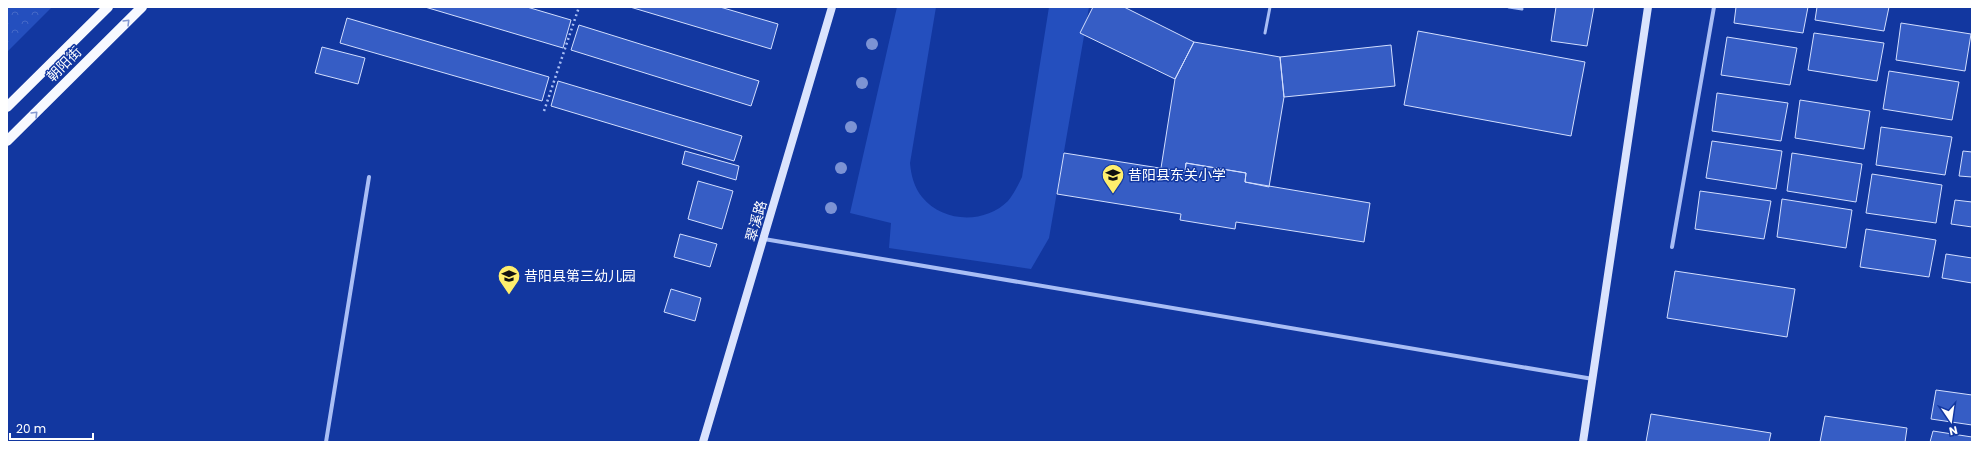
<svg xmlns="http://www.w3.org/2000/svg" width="1979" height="449" font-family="Poppins,'Noto Sans SC',sans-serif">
  <defs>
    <pattern id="park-crowns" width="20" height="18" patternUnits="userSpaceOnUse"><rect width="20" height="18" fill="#244fbe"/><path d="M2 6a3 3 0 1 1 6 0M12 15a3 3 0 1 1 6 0" fill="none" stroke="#4569c8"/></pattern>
  </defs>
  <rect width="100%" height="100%" fill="#1237a0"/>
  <path fill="url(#park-crowns)" d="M7,7H52L7,52Z"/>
  <path fill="#244fbe" d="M897,7H936L910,163C911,175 914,187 922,197C943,223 985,224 1008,201C1014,194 1018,185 1022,177L1049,7H1089L1049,238L1031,269L889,248L891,223L850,213Z"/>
  <path fill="#365dc5" stroke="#d2defe" d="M425,7H527L571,20L563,48Z
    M630,7H720L778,24L771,49Z
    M1093,7H1124L1194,42L1175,79L1080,33Z
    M1556,7H1594L1587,46L1551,41Z
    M1736,7H1808L1803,33L1734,23Z
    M1817,7H1889L1884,31L1815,20Z
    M347,18L549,77L542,101L340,43Z
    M1901,23L1971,34L1965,71L1896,60Z
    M579,25L759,81L751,106L571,50Z
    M1418,31L1585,62L1571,136L1404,105Z
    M1814,33L1884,43L1877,81L1808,70Z
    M1727,37L1797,48L1790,85L1721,75Z
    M1194,42L1280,57L1284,97L1269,187L1245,182L1246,173L1186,163L1185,172L1161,168L1175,79Z
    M1391,45L1395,86L1284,97L1280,57Z
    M322,47L365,58L358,84L315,73Z
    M1889,71L1959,82L1952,120L1883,109Z
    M558,81L742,136L734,161L551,106Z
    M1717,93L1788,103L1781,141L1712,131Z
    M1800,100L1870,111L1864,149L1795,138Z
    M1881,127L1952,137L1945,175L1876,165Z
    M1712,141L1782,151L1776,189L1706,178Z
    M685,151L739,166L736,180L682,164Z
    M1963,151L1972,152V177L1959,176Z
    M1064,153L1185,172L1186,163L1246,173L1245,182L1370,203L1364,242L1236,222L1235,229L1180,220L1181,214L1057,194Z
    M1792,153L1862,164L1856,202L1787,191Z
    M1872,174L1942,185L1936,223L1866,213Z
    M698,181L733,191L722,229L688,219Z
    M1700,191L1771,201L1764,239L1695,229Z
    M1782,199L1852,210L1846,248L1777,237Z
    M1955,200L1972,202V227L1951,224Z
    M1866,229L1936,240L1929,277L1860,267Z
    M680,234L717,244L710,267L674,257Z
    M1946,254L1972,258V283L1942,278Z
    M1675,271L1795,289L1787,337L1667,318Z
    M671,289L701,298L695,321L664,312Z
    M1936,390L1972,395V425L1931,419Z
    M1651,414L1771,433L1769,442H1646Z
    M1825,416L1907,428L1905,442H1820Z
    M1933,431L1972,437V442H1930Z"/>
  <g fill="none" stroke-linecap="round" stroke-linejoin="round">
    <path stroke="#a9bef5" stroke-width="2.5" stroke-dasharray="2 3" stroke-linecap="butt" d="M544,111L579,7"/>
    <path stroke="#a9bef5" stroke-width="3" d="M1509,7L1522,9
      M1265,33L1270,7"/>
    <path stroke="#a9bef5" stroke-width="4" d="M764,239L1593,379
      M1672,247L1714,7
      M326,442L369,177"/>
    <path stroke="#dae3fd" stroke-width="8" d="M703,442L832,7
      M1583,442L1648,7"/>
    <path stroke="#f7f9ff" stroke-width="10" d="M7,107L108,7
      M7,141L142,7"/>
  </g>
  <g fill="#7c93d4">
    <circle cx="872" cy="44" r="6"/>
    <circle cx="862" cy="83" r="6"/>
    <circle cx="851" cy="127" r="6"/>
    <circle cx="841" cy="168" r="6"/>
    <circle cx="831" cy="208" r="6"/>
  </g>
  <defs><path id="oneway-chevron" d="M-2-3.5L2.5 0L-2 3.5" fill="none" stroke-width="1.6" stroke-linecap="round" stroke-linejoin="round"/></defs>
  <g stroke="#8498d0">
    <use href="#oneway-chevron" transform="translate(127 22) rotate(-45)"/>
    <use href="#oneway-chevron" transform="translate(35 114) rotate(-45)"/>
  </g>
  <defs>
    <g id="school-pin" transform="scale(1.15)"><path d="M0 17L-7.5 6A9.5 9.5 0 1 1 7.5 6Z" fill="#ffee6d" stroke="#1237a0"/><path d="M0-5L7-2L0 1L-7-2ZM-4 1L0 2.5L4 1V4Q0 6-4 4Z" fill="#111"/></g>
  </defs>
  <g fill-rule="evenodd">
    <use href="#school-pin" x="1113" y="175"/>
    <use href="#school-pin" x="509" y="276"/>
  </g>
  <g text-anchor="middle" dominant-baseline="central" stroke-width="3" stroke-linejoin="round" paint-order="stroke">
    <g font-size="14" fill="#fff" stroke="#1237a0">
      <text transform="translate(64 64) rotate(-45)">朝阳街</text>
      <text transform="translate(756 221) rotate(-74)">翠溪路</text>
    </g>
    <g font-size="14" fill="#fff" stroke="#1237a0" text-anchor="start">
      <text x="1128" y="175">昔阳县东关小学</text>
      <text x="524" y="276">昔阳县第三幼儿园</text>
    </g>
  </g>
  <rect width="1979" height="449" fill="none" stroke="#ffffff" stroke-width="16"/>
  <g transform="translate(1951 421) rotate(167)" stroke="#1237a0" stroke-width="3" paint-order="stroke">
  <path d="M0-3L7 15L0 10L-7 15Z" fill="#ffffff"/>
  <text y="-6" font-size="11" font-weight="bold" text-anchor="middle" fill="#ffffff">N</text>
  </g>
  <path d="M10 433v6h83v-6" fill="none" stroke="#ffffff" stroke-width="2"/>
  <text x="16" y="433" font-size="12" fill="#ffffff" stroke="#1237a0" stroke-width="3" paint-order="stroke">20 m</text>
</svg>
